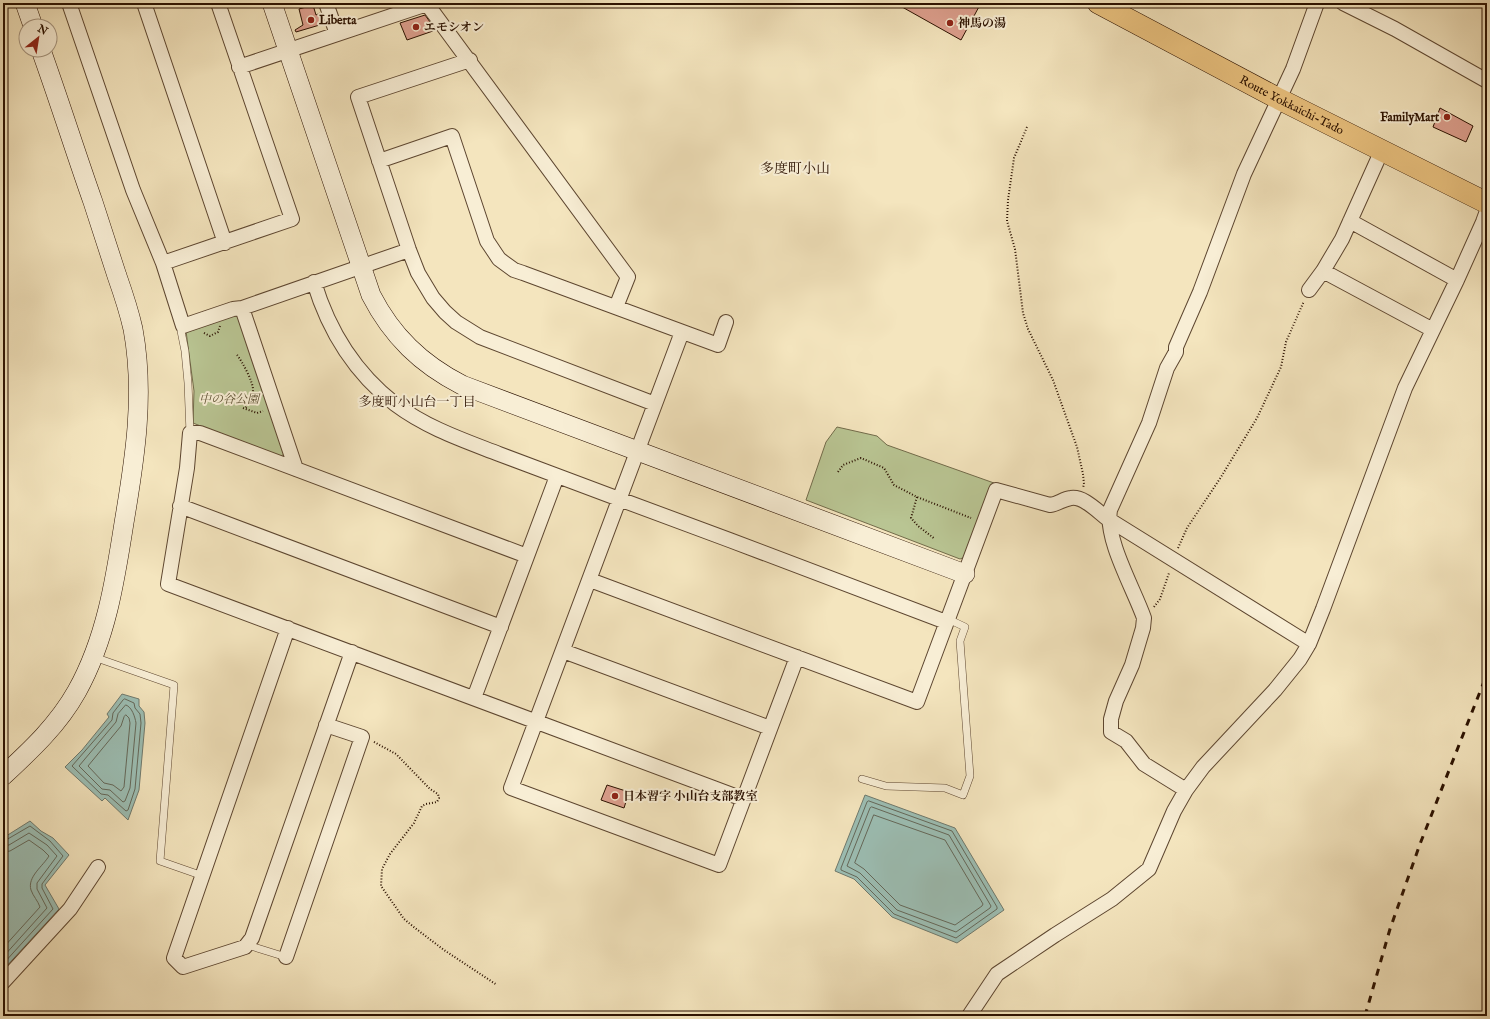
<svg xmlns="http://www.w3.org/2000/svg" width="1490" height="1019" font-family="'IM FELL English','Noto Serif JP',serif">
  <rect width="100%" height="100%" fill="#f4e5be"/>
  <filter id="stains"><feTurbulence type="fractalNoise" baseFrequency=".005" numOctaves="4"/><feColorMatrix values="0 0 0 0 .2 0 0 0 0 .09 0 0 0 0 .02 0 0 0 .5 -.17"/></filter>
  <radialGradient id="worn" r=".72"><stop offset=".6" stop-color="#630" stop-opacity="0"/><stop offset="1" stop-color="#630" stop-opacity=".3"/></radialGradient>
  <path fill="#b9c593" stroke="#726b4a" d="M234,315L240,318L284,454L280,457L193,423L194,391L186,331Z
    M837,427L877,436L887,445L994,483L965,557L960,559L806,500L826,442Z"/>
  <path fill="#9cbfb5" stroke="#6f796d" d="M122,694L139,699V706L144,712L145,723L139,790L128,820L105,798L102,801L65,767L82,750L109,717L107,714Z
    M865,795L955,828L1004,910L957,943L892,917L854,879L835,871Z
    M30,821L41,831L53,838L69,855L45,885L59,909L3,970V838Z"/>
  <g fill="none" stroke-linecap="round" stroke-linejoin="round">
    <path stroke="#64685a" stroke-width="1" d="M125,699L134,703L135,708L140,714L141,723L135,789L128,810L126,811L108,795L101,794L72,766L112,720L113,713L123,700Z
      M126,705C132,707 135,717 136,723L130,788L125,801L123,802L110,790L102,789L79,766L116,722L118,714Z
      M126,715L129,718L130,723L124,787L121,791L113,785L104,783L88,766L121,726L124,717Z
      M869,801L952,831L997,907V909L956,938L894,914L857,877L841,870V868L867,802Z
      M872,807L949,835L991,906L990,908L956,932L897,910L860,873L847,866L870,808Z
      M874,815L945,840L983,904L982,906L955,925L900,905L864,869L855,863Z
      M3,841L6,840L30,826L50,841L63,856L42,884V888L53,909L3,964
      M3,846L9,845L29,833L47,845L57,856L37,883V889L47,908L3,957
      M3,852L10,851L29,840L43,850L49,856C43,866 27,877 31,890C33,896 38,901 40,907L3,948"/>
  </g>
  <path fill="#dea08f" stroke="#2b1100" d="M895,3H981L961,40Z
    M313,5L316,15L320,13L323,24L296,32L295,30L303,25L299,9Z
    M425,15L430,22L433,31L407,40L400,23Z
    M1440,108L1473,126L1466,142L1433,127Z
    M607,785L629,792L624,808L601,800Z"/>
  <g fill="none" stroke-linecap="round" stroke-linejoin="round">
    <g stroke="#5d4630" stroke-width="8">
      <path id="lane" d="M183,326L181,331L185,351L188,383L190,433
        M94,657L174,685L160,861L203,876
        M862,779L886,786L945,788L963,795L970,776L960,641L965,627L948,619
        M248,944L254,947L286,957"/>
    </g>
    <g stroke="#5d4630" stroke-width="16">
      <path id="street" d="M69,3L133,190L163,263L183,326L233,309L242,308L409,250
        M144,3L225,243
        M326,3L337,34
        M1343,3L1395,29L1487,81
        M470,60L358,97L409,250L418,273L433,298L445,312L456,322L480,337L655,404
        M239,67L427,4L628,277L616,307
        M379,161L452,136L487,241L499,259L514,270L523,273L718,345L726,322
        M1350,221L1457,280
        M163,263L292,219L218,3
        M1323,271L1433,330
        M314,282C329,332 354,372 395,404C427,428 463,440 499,454C536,468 574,482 611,496C723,537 835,580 946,622
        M1309,290L1323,271L1342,239L1382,150
        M242,308L296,469
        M682,332L511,788L719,865L797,657
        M180,506L501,627
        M527,556L200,433H190L187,468L168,584L743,799
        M590,580L917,702L996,490L1050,505C1058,504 1063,499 1071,498C1084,496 1098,512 1108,519L1309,644
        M288,628L174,958L183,967L245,947L252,938L352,652
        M563,651L770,728
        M474,698L557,476
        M1186,790L1144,764L1126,741L1111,732V719L1116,701L1132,665L1143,628L1144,618C1134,589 1105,540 1110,510L1149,423L1167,368L1176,352V347L1200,292L1244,174L1293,69L1317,3
        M286,957L362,737L326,725
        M3,982L70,909L98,867
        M969,1016L997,974L1055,935L1112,899L1149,869L1174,811L1186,790L1203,767L1275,690L1300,659L1309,644L1323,609L1405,388L1457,280L1483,222L1487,211"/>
    </g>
    <g stroke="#2b1100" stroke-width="20">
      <path id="secondary" d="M25,3L33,26
        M272,3L371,295C392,336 421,364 462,385L965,574
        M3,776C31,750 58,725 77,691C106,639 115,581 124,523C135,458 145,394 133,329C129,311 123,293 117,276C109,251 101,226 93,202C75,151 59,100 41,50"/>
    </g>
    <g stroke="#2b1100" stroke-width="22">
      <g id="primary">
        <path id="s1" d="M1098,3L1279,99L1487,203"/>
      </g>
    </g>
    <path stroke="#2b1100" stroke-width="2" stroke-dasharray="1 2" stroke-linecap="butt" d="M1027,127L1014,158L1008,200L1007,221L1015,249L1023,313L1028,329L1053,380L1077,447L1083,474L1084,484L1083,488
      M204,333L210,336L218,332L220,326
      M237,355C242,361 254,383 253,391C252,397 248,403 245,409
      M243,408L257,413L263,411
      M838,472L843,465L861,458L884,468L894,485L917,497L971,518
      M917,497L911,518L918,526L935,539
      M1178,548L1187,528L1221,477L1257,418L1281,367L1286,342L1304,301
      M1154,607L1160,599L1169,573
      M1487,734L1486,807L1487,816
      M374,742L396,754L430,789L438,794L439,798L437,802L426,804L422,806L414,823L390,854L382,869L381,886L404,919L415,928L444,950L497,985"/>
    <use href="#lane" stroke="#f8eed5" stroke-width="7"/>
    <use href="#street" stroke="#f8eed5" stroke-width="14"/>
    <use href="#secondary" stroke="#f8eed5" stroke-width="19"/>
    <use href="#primary" stroke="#eac27f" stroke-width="21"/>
    <path stroke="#2b1100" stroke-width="3" stroke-dasharray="7 7" stroke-linecap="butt" d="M1365,1016L1390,929L1420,844L1487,674"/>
  </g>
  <g fill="#8f2418" stroke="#f8eed5" stroke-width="1.5">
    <circle cx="311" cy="20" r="4"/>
    <circle cx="950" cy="23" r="4"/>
    <circle cx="416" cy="27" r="4"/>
    <circle cx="1447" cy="117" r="4"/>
    <circle cx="615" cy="796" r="4"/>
  </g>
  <g text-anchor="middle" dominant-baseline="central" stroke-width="4" stroke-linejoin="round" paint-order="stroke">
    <g font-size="12" font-weight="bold" fill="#2b1100" stroke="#f8eed5" text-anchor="start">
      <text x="319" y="20">Liberta</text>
      <text x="958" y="23">神馬の湯</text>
      <text x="424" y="27">エモシオン</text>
      <text x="1439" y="117" text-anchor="end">FamilyMart</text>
      <text x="623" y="796">日本習字 小山台支部教室</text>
    </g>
    <g font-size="12" fill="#2b1100" stroke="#f8eed5">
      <text stroke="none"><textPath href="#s1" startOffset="219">Route Yokkaichi-Tado</textPath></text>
    </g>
    <g font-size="12" font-style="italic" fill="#5d5033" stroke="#f8eed5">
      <text x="229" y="399">中の谷公園</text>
    </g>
    <g font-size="13" fill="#2b1100" stroke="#f8eed5">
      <text x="417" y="402">多度町小山台一丁目</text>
    </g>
    <g font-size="14" fill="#2b1100" stroke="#f8eed5">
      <text x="795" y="169">多度町小山</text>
    </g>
  </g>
  <rect width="1490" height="1019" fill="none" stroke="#f4e5be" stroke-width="16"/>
  <rect x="4" y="4" width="1482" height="1011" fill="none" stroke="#2b1100" stroke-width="2"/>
  <rect x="8" y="8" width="1474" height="1003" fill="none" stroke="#2b1100"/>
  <g transform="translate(38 38) rotate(30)"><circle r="19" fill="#f8eed5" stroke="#a69680"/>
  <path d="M0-3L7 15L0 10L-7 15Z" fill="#8f2418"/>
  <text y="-6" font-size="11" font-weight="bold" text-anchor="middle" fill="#2b1100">N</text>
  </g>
  <rect width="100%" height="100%" filter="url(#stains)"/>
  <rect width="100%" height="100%" fill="url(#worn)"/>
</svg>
